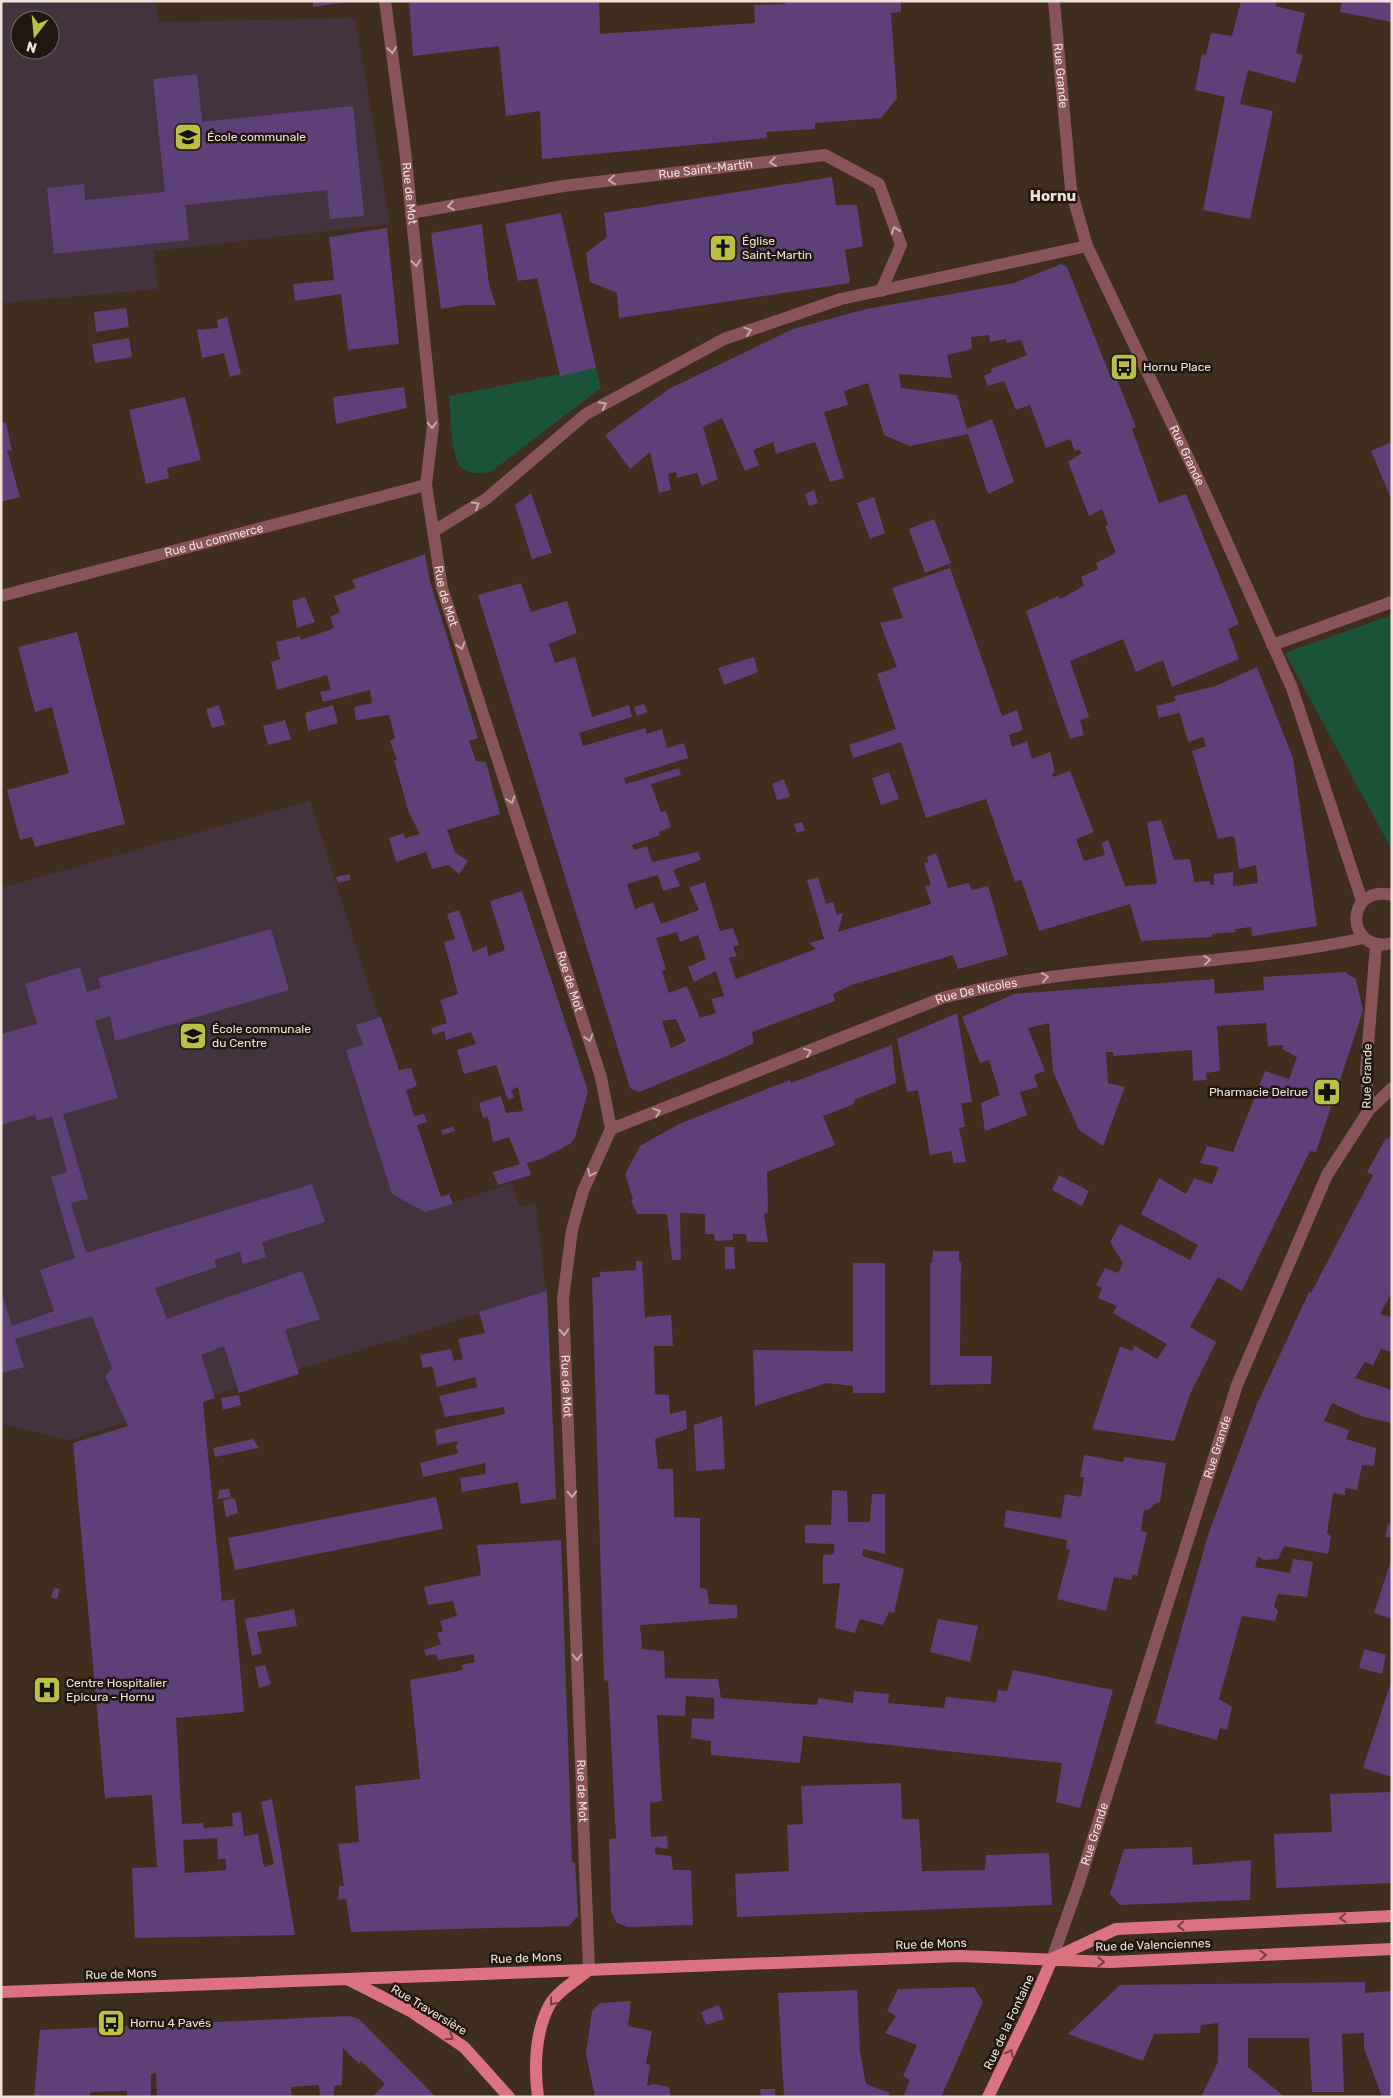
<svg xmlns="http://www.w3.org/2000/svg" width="1393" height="2098" font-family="Rubik,sans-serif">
  <rect width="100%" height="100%" fill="#3f2d1e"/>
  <path fill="#43333f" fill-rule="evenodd" d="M1,1H155L159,22L355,18L390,224L154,251L158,289L1,303ZM20,20H50V50H20Z
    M310,801L439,1207L512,1183L520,1207L536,1203L546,1293L69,1440L1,1424V888Z"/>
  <path fill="#1b5339" d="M596,367L601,388L491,472C481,473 469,475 461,467C450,455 451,413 449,396Z
    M1392,615V850L1285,653Z"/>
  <path fill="#5d4077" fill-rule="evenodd" d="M313,1H347V2L313,7Z
    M409,1H599L600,34L755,23L754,5L785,4V1H901V12L891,13L897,98L881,118L815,123V129L766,132L767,138L542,159L540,111L506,116L499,46L413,56Z
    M1241,1H1277L1275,6L1305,13L1296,53L1303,55L1295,83L1248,70L1240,104L1273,111L1250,219L1203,210L1225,97L1195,90L1202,54L1206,55L1211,33L1232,36Z
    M1342,1H1392V22L1340,12Z
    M197,74L202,122L353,106L364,216L330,219L327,190L185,205L189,240L54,254L47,188L84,184L85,200L165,192L153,79Z
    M832,177L836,205H857L863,246L845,250L850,283L619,318L617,293L590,282L586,253L607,237L604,213Z
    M561,213L596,368L560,376L537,278L518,281L505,224Z
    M482,224L489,285L496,305H464L441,309L431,233Z
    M387,228L399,344L348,350L341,294L295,301L293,284L334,280L329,237Z
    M1061,264L1067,267L1111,378L1116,377L1136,427L1132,429L1159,503L1186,494L1239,624L1228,629L1239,659L1172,687L1163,660L1136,672L1123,639L1070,661L1089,717L1080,720L1084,735L1070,739L1026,611L1058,596L1060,599L1084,586L1081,577L1098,569L1096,563L1116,553L1105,526L1108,524L1102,509L1089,516L1068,462L1082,453L1079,450L1075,451L1070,439L1046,448L1030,405L1016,410L1004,381L988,386L984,376L992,372L991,369L1027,355L1021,340L1007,343L1006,339L990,342L989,335L971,337L972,349L947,355L952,378L899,374L901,388L957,395L967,429L992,419L1014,482L988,494L968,434L910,446L884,435L868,383L844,391L848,405L824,412L844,478L830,482L815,442L776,454L773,442L753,450L759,465L745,471L722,418L703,427L718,479L702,486L697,473L677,478L676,472L668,474L671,490L659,493L650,452L630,469L605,435L669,389L793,329L866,309L1014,283Z
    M126,308L129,327L96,332L94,312Z
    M227,317L241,374L230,377L224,353L202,358L197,330L218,328L217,320Z
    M129,338L132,357L95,363L92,344Z
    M404,387L407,408L336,424L333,397Z
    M185,397L201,460L167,468L169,478L146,484L129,410Z
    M6,422L12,451L7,450L20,497L1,502V423Z
    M1392,442V501L1371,451Z
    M814,490L818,503L809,506L805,494Z
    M531,493L552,553L532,559L515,505Z
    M874,497L885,533L870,539L857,503Z
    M934,519L951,563L925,573L909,529Z
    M425,554L430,581L478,738L469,741L476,761L486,762L500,814L447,830L455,852L468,861L459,874L448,865L432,869L426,852L396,862L389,838L404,833L405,838L420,834L409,813L394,760H397L390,741L395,738L389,715L356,720L354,707L372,703L370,690L323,702L320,692L331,690L327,675L277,690L271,662L280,659L276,642L300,636L301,640L334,628L330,617L340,612L334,596L356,588L352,580Z
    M950,568L1002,716L1017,710L1023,730L1009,735L1012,747L1027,741L1032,759L1050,752L1055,772L1052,774L1053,777L1070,771L1094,832L1076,839L1084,861L1105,855L1102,843L1108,840L1125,886L1157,884L1147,822L1161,820L1174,860L1190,859L1194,882L1210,881L1209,884L1214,885V874L1233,872V886L1258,883L1256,865L1239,869L1235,839L1233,836L1218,839L1192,751L1206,746L1203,737L1188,742L1177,704L1179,713L1159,718L1156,706L1176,701L1174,696L1216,686L1257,667L1293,758L1317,926L1252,936L1251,927L1235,929L1236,932L1212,934V937L1141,941L1130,904L1039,931L1021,879L1015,882L986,799L926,818L901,742L853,758L849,745L896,729L877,674L897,667L880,623L903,618L892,588Z
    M521,583L531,612L567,601L577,633L549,644L555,663L575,657L592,717L629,705L632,717L579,733L583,746L645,728L647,734L662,729L667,748L684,743L688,758L624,778L626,784L679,768L681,775L651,784L661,812L666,811L671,827L659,832L660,835L632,845L634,850L647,846L652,862L698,852L701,860L673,870L680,886L663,891L658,875L627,884L635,909L653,902L661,924L699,910L689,887L705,882L720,931L733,928L739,945L733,947L737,956L729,958L736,979L816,949L809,943L824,939L807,880L818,877L826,904L833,902L837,915L843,913L838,932L931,904L925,886L931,885L924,863L928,862L927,857L936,853L948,888L969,883L972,890L988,886L1008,955L958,969L953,955L851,985L833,994L835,1001L752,1032L754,1043L729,1055L639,1092L630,1088L478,595ZM677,932L680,942L698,935L706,959L688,967L694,982L716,971L724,996L711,999L716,1013L700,1018L687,986L669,993L662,971L666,969L656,938ZM676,1019L686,1041L671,1048L662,1021Z
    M305,597L315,622L297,628L292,601Z
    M77,632L125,824L35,847L32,837L20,840L7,790L69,773L52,707L35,712L18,647Z
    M754,657L758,672L724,685L718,668Z
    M644,704L648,712L637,716L634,707Z
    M219,705L225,725L212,728L206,709Z
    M333,705L338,723L308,731L305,713Z
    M285,720L291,739L268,745L263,726Z
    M889,772L899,799L881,805L872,778Z
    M784,779L790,797L777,800L772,784Z
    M802,822L805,830L797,833L794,824Z
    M350,874V880L338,883L336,877Z
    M522,891L588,1091L575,1138L570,1144L541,1159L527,1163L531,1175L498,1185L493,1172L520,1164L509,1137L493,1142L488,1117L483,1118L479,1103L501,1096L506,1113L523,1111L518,1087L511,1090L514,1098L508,1100L496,1065L464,1074L457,1050L476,1044L471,1032L446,1040L444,1031L433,1035L431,1028L447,1023L440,1000L458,994L444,942L455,939L447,914L459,910L473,952L487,946L488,956L505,950L490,901Z
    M271,929L289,990L115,1041L110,1016L95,1021L118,1098L63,1114L88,1199L71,1203L86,1253L312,1184L325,1222L262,1242L266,1257L243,1264L240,1252L214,1260L217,1267L155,1288L167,1319L302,1271L320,1319L285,1330L299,1374L239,1393L224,1346L201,1355L215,1398L203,1402L222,1601L234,1599L244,1712L176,1718L182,1824L203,1823L204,1828L233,1826L232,1813L241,1812L244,1836L258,1834L264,1867L274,1864L261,1802L272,1799L295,1935L135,1938L132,1868L157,1867L152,1795L105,1798L73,1443L128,1426L105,1376L112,1368L92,1316L15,1339L24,1367L1,1373V1291L12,1326L54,1311L40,1270L75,1258L51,1177L67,1172L52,1116L37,1121L35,1115L1,1125V1034L37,1024L25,984L80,967L87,992L101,988L98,978ZM217,1838L218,1859H226V1870L185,1873L183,1840Z
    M1345,972L1356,979L1363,1011L1316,1152L1310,1151L1242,1291L1218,1277L1190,1327L1216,1342L1191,1392L1174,1441L1092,1429L1120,1346L1132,1351L1135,1346L1157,1359L1167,1344L1113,1313L1117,1306L1098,1298L1102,1288L1096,1285L1105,1268L1118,1273L1123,1263L1110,1242L1120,1224L1190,1260L1198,1245L1141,1214L1159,1178L1186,1194L1194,1178L1212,1184L1219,1167L1200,1163L1207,1146L1233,1152L1265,1071L1289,1079L1297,1057L1282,1049L1284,1045L1268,1046L1266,1023L1217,1026L1220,1071L1206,1073L1207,1080L1193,1081L1192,1050L1113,1056V1052H1106L1108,1083L1125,1087L1103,1146L1079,1130L1053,1072L1049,1023L1028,1028L1045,1071L1034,1075L1038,1087L1020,1092L1027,1115L985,1131L981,1103L1000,1095L989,1060L980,1063L962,1017L1014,994L1214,979L1215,994L1264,990L1263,977Z
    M957,1013L972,1102L961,1103L965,1127L959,1128L966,1162L954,1163L951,1151L930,1155L918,1090L907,1092L897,1039Z
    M381,1017L399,1070L411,1068L417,1086L406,1090L414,1116L424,1114L427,1122L417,1125L441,1197L449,1194L453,1204L425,1212L392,1194L346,1050L363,1045L356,1025Z
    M892,1045L896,1083L854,1100V1104L823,1116L835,1145L767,1172L768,1213L764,1214L768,1242H747L746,1234H733V1240L715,1241L714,1234H705V1214L680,1213L681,1260H672L667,1214H637L631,1200L633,1199L625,1174L640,1146L679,1124L790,1080L791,1083Z
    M453,1127L455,1131L442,1135L441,1130Z
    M1392,1132V1292L1380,1314L1392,1317V1352L1381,1349L1373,1365L1365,1362L1355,1378L1392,1390V1423L1364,1417L1332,1403L1324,1421L1349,1430L1346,1439L1376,1448L1374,1466L1362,1465L1357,1490L1345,1488V1495L1333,1493L1327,1534L1331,1536L1328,1554L1284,1546L1278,1559L1264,1560L1258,1556L1255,1567L1290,1573L1293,1559L1313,1562L1307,1597L1278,1594L1274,1606L1278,1611L1275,1621L1242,1616L1219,1699L1232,1707L1227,1730L1220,1728L1217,1740L1155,1723L1208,1535L1257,1404L1309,1292L1311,1293L1373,1175L1367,1172L1386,1138L1388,1140Z
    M1059,1175L1089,1191L1082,1206L1052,1190Z
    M725,1247H734L735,1269H725Z
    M933,1251H959V1262H961L960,1356H992L991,1384L930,1385V1263H932Z
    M636,1261H642L645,1317L671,1315L673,1346H654L655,1394L669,1395L670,1414L686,1410L687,1429L655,1439L658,1469H673L674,1517L700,1518V1588L707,1589L709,1604L737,1605V1618L640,1625L642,1649L664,1651L665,1678L718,1679L721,1698L817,1705L818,1698L853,1703L854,1691L889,1694L888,1703L944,1708L946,1697L996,1702L998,1690L1007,1691L1013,1670L1113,1690L1080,1808L1056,1802L1062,1763L803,1736L800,1763L711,1755V1741L691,1738L692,1718L714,1719V1698L686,1696L685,1716L657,1715L662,1801L650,1803V1820L651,1837L667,1836L668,1849L655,1847V1854L671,1856L673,1870H691L693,1925L627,1927L616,1922L611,1911L609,1839L616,1838L608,1681L604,1680L592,1278L600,1277V1272L636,1270Z
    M853,1263H885V1393H853V1386L827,1383L755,1406L753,1350L853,1351Z
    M547,1291L556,1499L521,1504L518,1482L462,1492L460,1478L486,1474L485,1463L423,1477L420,1463L459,1453L456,1447L458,1441L437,1445L435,1430L505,1414L504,1407L445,1417L439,1396L477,1387L475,1377L437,1387L432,1366L423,1368L420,1355L451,1349L454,1361L463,1359L458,1339L485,1333L479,1312Z
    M239,1395L241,1405L223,1410L221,1398Z
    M722,1416L725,1469L696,1471L694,1425Z
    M253,1439L259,1448L215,1457L213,1448Z
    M1084,1455L1123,1462L1124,1457L1166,1463L1160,1502L1154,1504L1150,1509L1144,1510L1141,1531L1147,1532L1137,1576L1133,1574L1131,1580L1114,1577L1106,1611L1057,1599L1070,1550L1066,1549L1067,1540L1004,1527L1006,1510L1061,1518L1065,1494L1081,1497L1084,1477H1080Z
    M229,1489L231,1497L218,1499L219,1490Z
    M832,1490L847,1491L848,1522H870L872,1494H885V1554L863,1549L862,1556L904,1569L894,1613L889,1612L883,1625L860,1619L855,1633L835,1628L840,1583L823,1584V1555L834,1554V1544L805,1543V1525H831Z
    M436,1497L443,1529L235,1570L228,1538Z
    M235,1498L238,1513L226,1517L223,1500Z
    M1388,1524L1392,1525V1538L1385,1537Z
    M561,1540L572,1863L575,1862L578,1916L569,1926L351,1932L346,1899L338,1900L339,1886H344L338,1844L359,1842L355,1786L420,1779L410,1680L463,1670L462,1665L475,1662L473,1654L438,1660L436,1654L426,1656L424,1650L441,1644L437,1633L443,1631L440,1621L457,1616L453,1601L428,1605L424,1587L481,1575L477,1545Z
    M1391,1560H1392V1619L1374,1613Z
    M54,1588L60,1589L57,1599L51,1597Z
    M294,1609L297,1626L257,1632L262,1653L252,1656L245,1619Z
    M938,1619L978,1626L970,1662L930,1652Z
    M1364,1649L1386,1655L1382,1674L1359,1668Z
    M265,1665L271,1684L259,1688L255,1667Z
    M1392,1679V1777L1363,1768Z
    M901,1783L902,1819H919L922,1871L985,1870L986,1855L1049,1853L1052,1905L737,1917L735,1874L789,1871L787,1825L803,1824L801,1786Z
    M1392,1792V1883L1276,1888L1274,1834L1332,1832L1330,1794Z
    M1192,1847L1193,1865L1251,1860L1250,1900L1120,1905L1110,1894L1124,1849Z
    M1365,1982V1993L1390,1991L1392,1988V2097H1382L1364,2048V2033L1342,2034L1344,2092H1312L1309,2038H1248V2067L1285,2097H1201L1218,2062V2023L1201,2025L1200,2033L1154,2034L1143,2061L1068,2034L1120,1985Z
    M974,1987L983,2002L941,2097H903L910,2080L903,2076L917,2045L885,2033L896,2016L887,2011L898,1989Z
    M857,1990L860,2052L866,2084L890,2093L888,2097H784L778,1993Z
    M631,2001L628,2026L652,2031L646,2064L650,2065L647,2086L653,2084L669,2087L671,2097H595L586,2054L592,2011L600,2003Z
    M719,2005L724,2019L706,2025L701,2012Z
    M349,2016L359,2019L436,2097H372L385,2084L361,2061L359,2064L343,2048L342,2085L334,2086V2097H320L319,2085L291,2087L292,2097H157L156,2073L151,2074V2097H127V2091L90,2092V2097H34L40,2030Z
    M760,2089H775V2097H761Z"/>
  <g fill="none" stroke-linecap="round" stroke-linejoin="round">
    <g stroke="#885459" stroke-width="12">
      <path id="s1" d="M385,1L405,150L433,426L426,485L442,588L601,1077L611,1129L583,1191L572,1230L563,1299L589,1970"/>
      <path id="s2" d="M1054,1L1071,190L1087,246L1204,491L1292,688L1362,901"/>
      <path id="s3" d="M411,213L563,186L825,155L879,184L901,245L881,291"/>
      <path d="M434,531L486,499L586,414L724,339L841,299L1087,246"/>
      <path id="s4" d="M1,596L426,485"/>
      <path d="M1272,645L1392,602"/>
      <path d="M1392,895C1343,884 1346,955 1392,943"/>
      <path d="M1369,1110L1392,1088"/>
      <path id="s5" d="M611,1129L942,998C1080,962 1225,968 1364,938"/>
      <path id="s6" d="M1052,1959L1079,1883L1237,1385L1327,1175L1369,1110L1366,1071L1376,945"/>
    </g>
    <path stroke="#db737e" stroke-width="12" d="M1054,1958L1116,1929L1392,1916
      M349,1980L412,2012L464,2047L509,2097
      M1,1992L959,1956L1110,1962L1392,1949
      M538,2097C534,2069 535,2032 549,2006C556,1992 577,1980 589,1970
      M988,2097L1030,2010L1052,1959"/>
  </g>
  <defs><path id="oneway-chevron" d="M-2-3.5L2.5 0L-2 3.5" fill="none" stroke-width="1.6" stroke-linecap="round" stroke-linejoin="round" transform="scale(1.25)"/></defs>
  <g stroke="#c5a9a5">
    <use href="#oneway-chevron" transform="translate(392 50) rotate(83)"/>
    <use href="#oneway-chevron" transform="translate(773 162) rotate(173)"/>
    <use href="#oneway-chevron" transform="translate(612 180) rotate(174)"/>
    <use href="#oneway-chevron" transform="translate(451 206) rotate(170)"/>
    <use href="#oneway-chevron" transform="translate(895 230) rotate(-109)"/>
    <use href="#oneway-chevron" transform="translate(416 263) rotate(84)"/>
    <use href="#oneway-chevron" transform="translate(748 331) rotate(-19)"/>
    <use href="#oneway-chevron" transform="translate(603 405) rotate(-28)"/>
    <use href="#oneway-chevron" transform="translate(432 425) rotate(89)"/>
    <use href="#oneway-chevron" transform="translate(476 505) rotate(-31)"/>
    <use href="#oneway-chevron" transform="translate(461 646) rotate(72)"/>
    <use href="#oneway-chevron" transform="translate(511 800) rotate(72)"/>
    <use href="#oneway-chevron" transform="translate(1207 960) rotate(-6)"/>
    <use href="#oneway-chevron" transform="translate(1045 977) rotate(-8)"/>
    <use href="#oneway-chevron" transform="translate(589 1038) rotate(72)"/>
    <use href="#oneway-chevron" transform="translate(808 1052) rotate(-22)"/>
    <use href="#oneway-chevron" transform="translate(657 1112) rotate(-20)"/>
    <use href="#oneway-chevron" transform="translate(591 1173) rotate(115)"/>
    <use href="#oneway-chevron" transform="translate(564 1332) rotate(87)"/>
    <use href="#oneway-chevron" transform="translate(572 1494) rotate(88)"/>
    <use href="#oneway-chevron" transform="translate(577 1657) rotate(88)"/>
  </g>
  <g stroke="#744042">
    <use href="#oneway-chevron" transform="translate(1343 1918) rotate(177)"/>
    <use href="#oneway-chevron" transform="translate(1181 1926) rotate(177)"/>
    <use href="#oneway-chevron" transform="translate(1263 1955) rotate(-3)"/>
    <use href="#oneway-chevron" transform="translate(1101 1962) rotate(3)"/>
    <use href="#oneway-chevron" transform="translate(553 2002) rotate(128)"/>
    <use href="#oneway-chevron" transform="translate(450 2037) rotate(34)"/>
    <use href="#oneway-chevron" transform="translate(1010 2053) rotate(-64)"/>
  </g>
  <defs>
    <g id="school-square" transform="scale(1.4375)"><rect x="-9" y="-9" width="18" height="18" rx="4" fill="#bbc045" stroke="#1f1710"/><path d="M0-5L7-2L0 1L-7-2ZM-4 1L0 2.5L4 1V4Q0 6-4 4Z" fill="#111"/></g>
    <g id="church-square" transform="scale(1.4375)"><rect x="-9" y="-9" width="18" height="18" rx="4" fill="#bbc045" stroke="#1f1710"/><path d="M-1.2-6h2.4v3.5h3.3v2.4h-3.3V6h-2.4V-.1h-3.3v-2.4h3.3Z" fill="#111"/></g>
    <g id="bus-square" transform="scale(1.4375)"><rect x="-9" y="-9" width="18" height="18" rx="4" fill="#bbc045" stroke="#1f1710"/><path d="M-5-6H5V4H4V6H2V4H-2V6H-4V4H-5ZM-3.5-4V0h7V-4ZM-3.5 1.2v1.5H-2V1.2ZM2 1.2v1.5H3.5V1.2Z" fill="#111"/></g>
    <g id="pharmacy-square" transform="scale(1.4375)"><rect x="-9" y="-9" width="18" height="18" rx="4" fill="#bbc045" stroke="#1f1710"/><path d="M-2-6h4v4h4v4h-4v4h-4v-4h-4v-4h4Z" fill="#111"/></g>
    <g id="hospital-square" transform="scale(1.4375)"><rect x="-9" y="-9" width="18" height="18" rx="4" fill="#bbc045" stroke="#1f1710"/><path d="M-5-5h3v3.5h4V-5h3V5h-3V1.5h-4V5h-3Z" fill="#111"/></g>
  </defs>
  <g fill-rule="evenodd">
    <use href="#school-square" x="188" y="137"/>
    <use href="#church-square" x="723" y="248"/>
    <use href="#bus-square" x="1124" y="367"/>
    <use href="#school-square" x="193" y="1036"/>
    <use href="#pharmacy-square" x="1327" y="1092"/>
    <use href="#hospital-square" x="47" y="1690"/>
    <use href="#bus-square" x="111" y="2023"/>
  </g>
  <g text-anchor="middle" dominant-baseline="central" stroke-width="5" stroke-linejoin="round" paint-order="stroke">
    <g font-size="12" fill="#eee1d8" stroke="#1f1710">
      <text stroke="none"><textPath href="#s2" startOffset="75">Rue Grande</textPath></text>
      <text stroke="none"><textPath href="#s3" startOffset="298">Rue Saint-Martin</textPath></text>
      <text stroke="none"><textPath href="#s1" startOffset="194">Rue de Mot</textPath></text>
      <text stroke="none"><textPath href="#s2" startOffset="480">Rue Grande</textPath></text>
      <text stroke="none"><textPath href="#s4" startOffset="220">Rue du commerce</textPath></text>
      <text stroke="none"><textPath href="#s1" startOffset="600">Rue de Mot</textPath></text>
      <text stroke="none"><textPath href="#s1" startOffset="1005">Rue de Mot</textPath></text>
      <text stroke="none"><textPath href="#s5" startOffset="391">Rue De Nicoles</textPath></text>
      <text transform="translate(1367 1076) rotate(-89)">Rue Grande</text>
      <text stroke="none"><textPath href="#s1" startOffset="1424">Rue de Mot</textPath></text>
      <text stroke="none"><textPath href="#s6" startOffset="538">Rue Grande</textPath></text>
      <text stroke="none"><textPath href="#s1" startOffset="1829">Rue de Mot</textPath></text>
      <text stroke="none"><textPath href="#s6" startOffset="132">Rue Grande</textPath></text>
      <text transform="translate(931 1944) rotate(-2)">Rue de Mons</text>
      <text transform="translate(1153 1945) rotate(-2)">Rue de Valenciennes</text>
      <text transform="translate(526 1958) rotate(-2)">Rue de Mons</text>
      <text transform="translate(121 1974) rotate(-2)">Rue de Mons</text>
      <text transform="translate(429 2010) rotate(31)">Rue Traversière</text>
      <text transform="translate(1009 2022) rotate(-65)">Rue de la Fontaine</text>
    </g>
    <g font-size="12" fill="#eee1d8" stroke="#1f1710" text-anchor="start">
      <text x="207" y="137">École communale</text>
      <text x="742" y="241">Église<tspan x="742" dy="14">Saint-Martin</tspan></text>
      <text x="1143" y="367">Hornu Place</text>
      <text x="212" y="1029">École communale<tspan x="212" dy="14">du Centre</tspan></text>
      <text x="1308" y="1092" text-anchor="end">Pharmacie Delrue</text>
      <text x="66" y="1683">Centre Hospitalier<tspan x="66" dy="14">Epicura - Hornu</tspan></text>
      <text x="130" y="2023">Hornu 4 Pavés</text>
    </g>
    <g font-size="15" font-weight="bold" fill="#eee1d8" stroke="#1f1710">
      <text x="1053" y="196">Hornu</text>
    </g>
  </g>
  <rect width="1393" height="2098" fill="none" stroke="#eee1d8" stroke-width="5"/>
  <g transform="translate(35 35) rotate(196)"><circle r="24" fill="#1f1710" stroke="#726860"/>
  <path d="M0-4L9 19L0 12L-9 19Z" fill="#bbc045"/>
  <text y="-8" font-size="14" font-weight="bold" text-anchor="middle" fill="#eee1d8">N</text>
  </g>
</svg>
